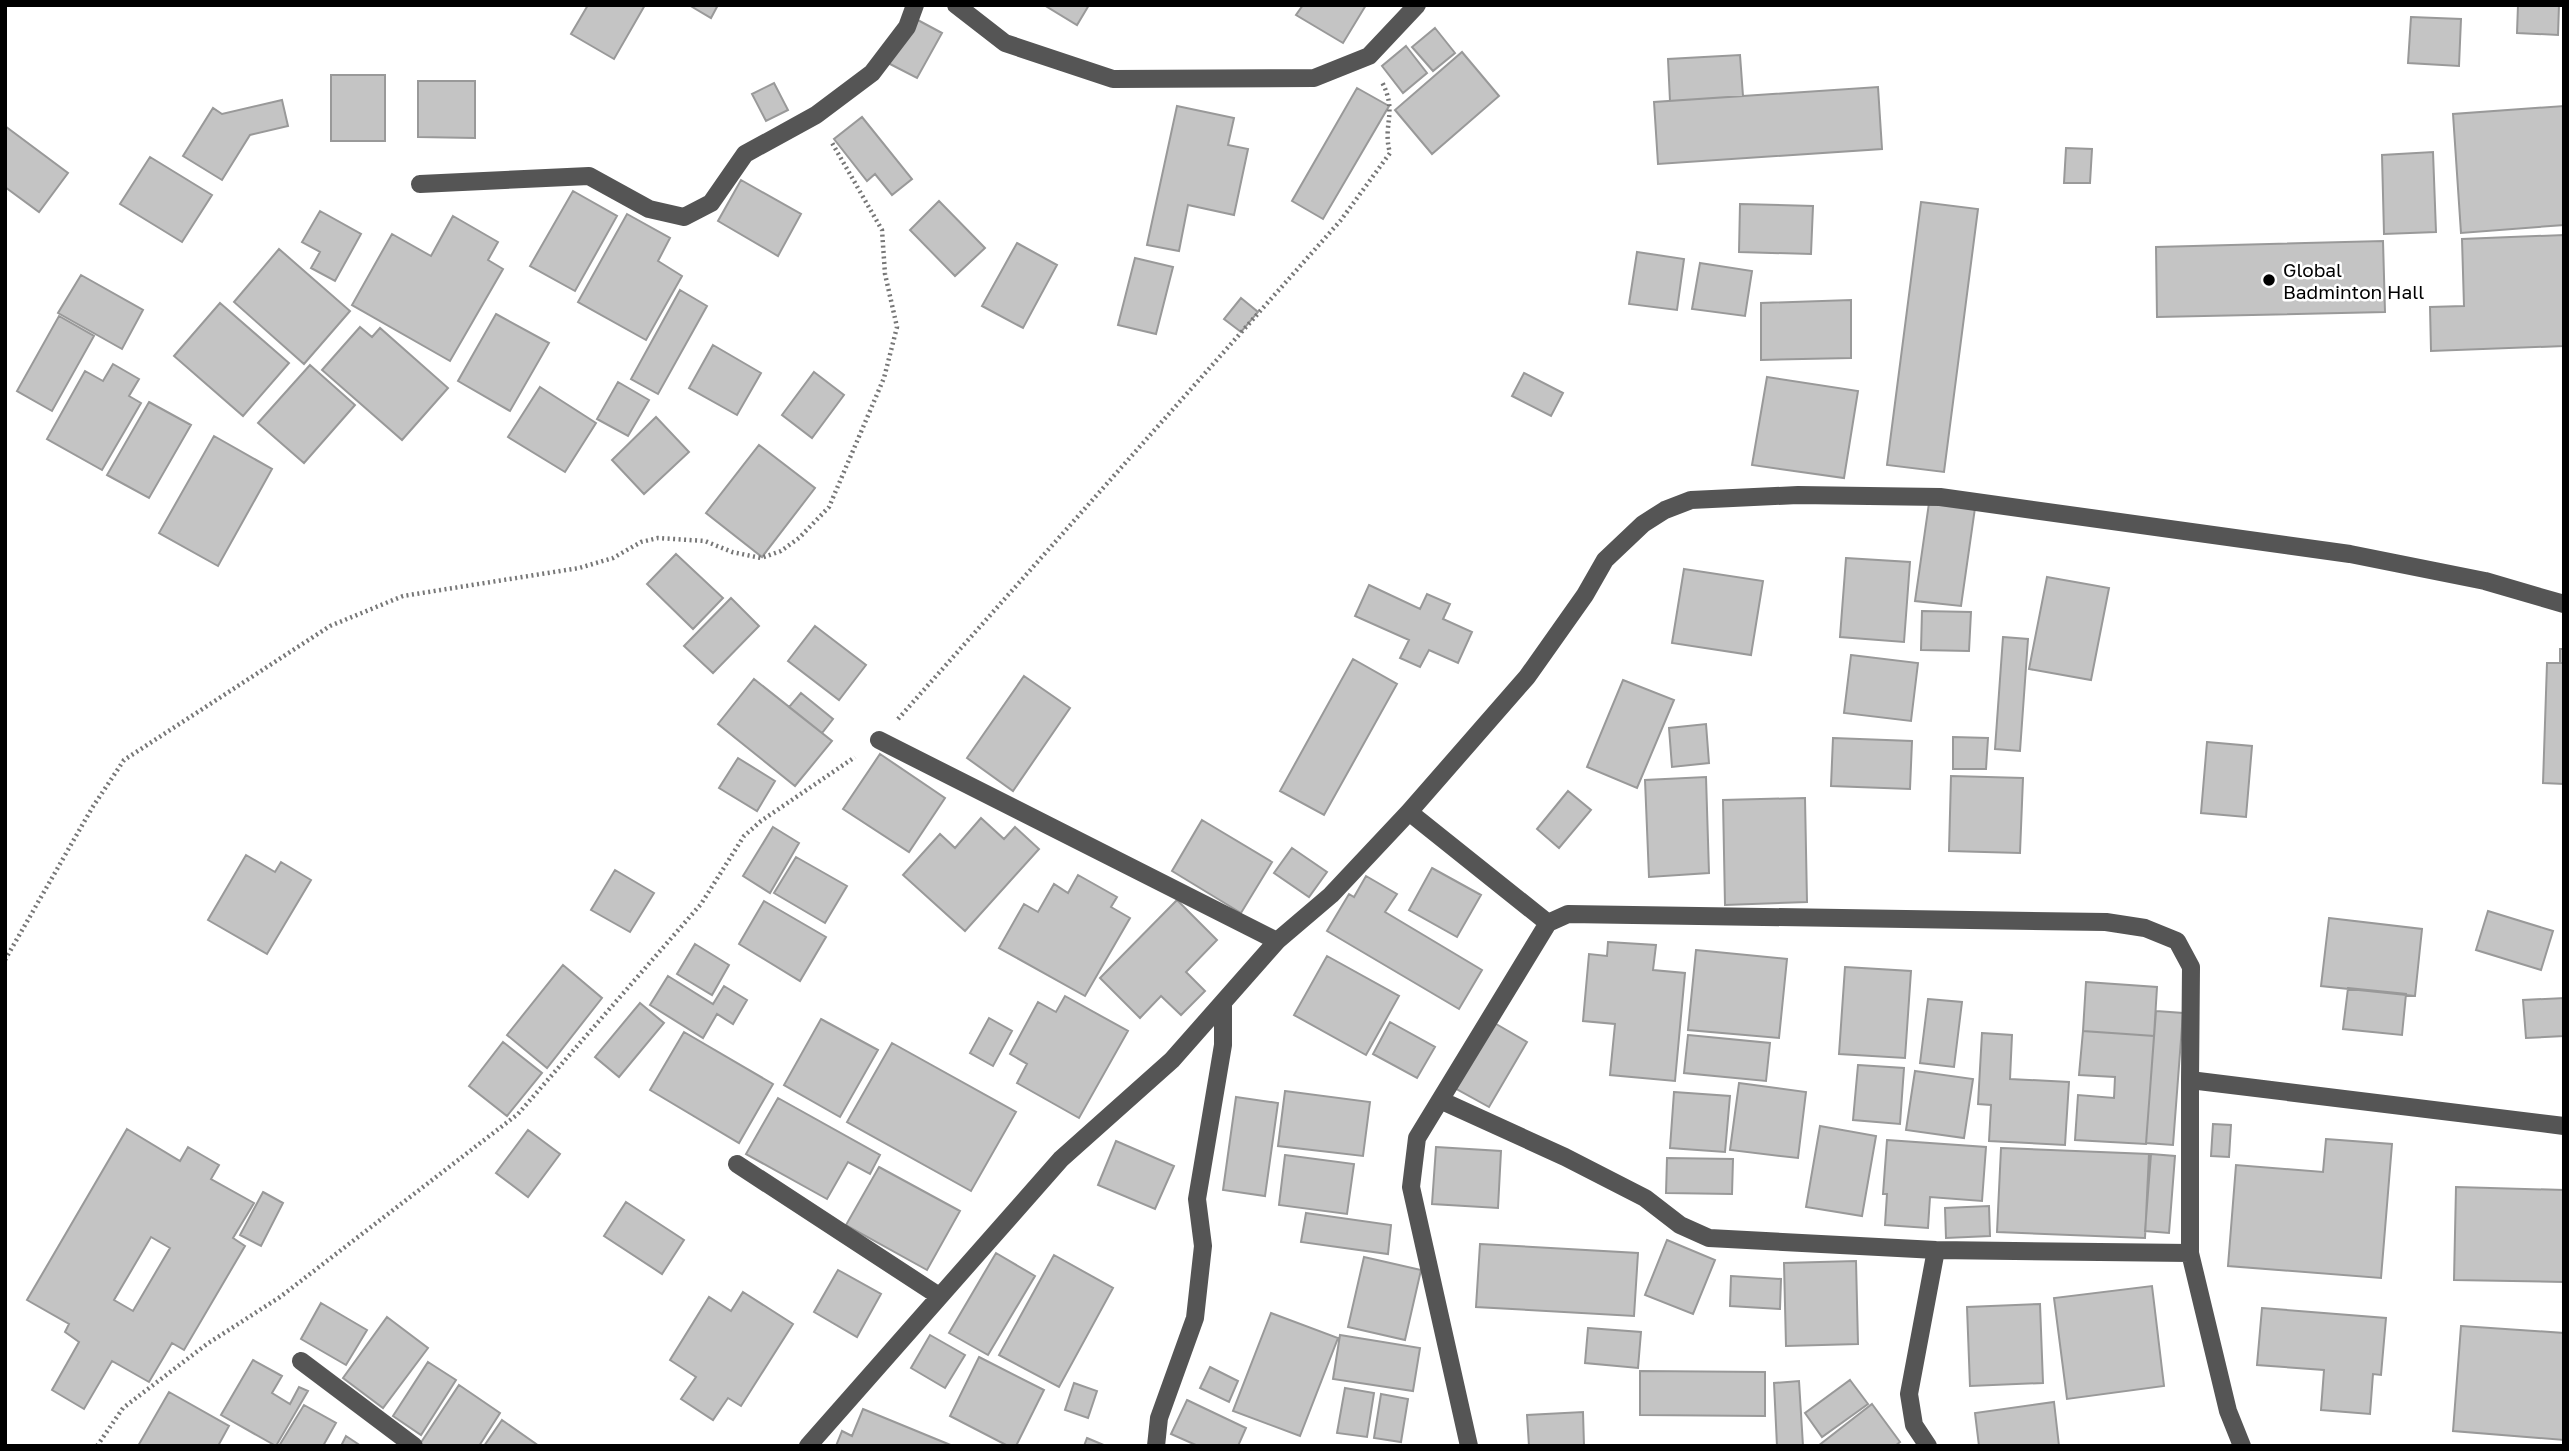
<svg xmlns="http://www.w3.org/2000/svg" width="2569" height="1451" font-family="'Golos Text',sans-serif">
  <rect width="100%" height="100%" fill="#fff"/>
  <path fill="#c4c4c4" stroke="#999" stroke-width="2" fill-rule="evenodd" d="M588,5H645L614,59L571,34Z
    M689,5H718L711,18Z
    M1044,5H1089L1077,25Z
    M1303,5H1366L1343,43L1296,15Z
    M2518,5H2559L2558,35L2517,33Z
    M2411,17L2461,19L2459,66L2408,63Z
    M914,18L942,33L917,78L888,63Z
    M1435,28L1455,53L1433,71L1412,47Z
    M1406,46L1427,73L1403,93L1382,66Z
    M1462,52L1499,96L1432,154L1395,110Z
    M1740,55L1743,96L1670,101L1668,59Z
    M331,75H385V141H331Z
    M418,81H475V138L418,137Z
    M774,83L788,110L766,121L752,94Z
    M1878,87L1882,149L1658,164L1654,102Z
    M1357,88L1389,106L1323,219L1292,201Z
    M282,100L288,126L250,135L222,180L183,156L213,108L222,114Z
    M1177,106L1234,118L1228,145L1248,149L1234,215L1188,205L1179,251L1147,245Z
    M2564,106V225L2461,233L2453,114Z
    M862,117L912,179L892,195L875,174L867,181L834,139Z
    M5,126L68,173L39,212L5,187Z
    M2066,148L2092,149L2090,183H2064Z
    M2433,152L2436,232L2384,234L2382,155Z
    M150,157L212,195L182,242L120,204Z
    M741,180L801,214L778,256L718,221Z
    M573,191L617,216L575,291L530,266Z
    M939,201L985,248L955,276L910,230Z
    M1921,202L1978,209L1944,472L1887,465Z
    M1740,204L1813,206L1811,254L1739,252Z
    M320,211L361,234L335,281L311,268L320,252L302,242Z
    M627,214L670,238L658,261L682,276L646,340L578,302Z
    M453,216L498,242L488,260L503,269L450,361L352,305L392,234L431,256Z
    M2564,235V346L2431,351L2430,307L2464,306L2462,239Z
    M2383,241L2385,312L2157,317L2156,247Z
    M1017,243L1057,265L1023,328L982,306Z
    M279,249L350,311L304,364L234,302Z
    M1637,252L1684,259L1677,310L1629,304Z
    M1135,258L1173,267L1156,334L1118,325Z
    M1700,263L1752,271L1745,316L1692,309Z
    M81,275L143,310L122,349L58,313Z
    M680,290L707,306L658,394L631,379Z
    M1241,298L1258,312L1241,332L1224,319Z
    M1851,300V358L1761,360V303Z
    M220,303L289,363L243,416L174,356Z
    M496,314L549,343L510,411L458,381Z
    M59,316L94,336L52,411L17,391Z
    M360,327L372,337L380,328L448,388L402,440L322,370Z
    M713,345L761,373L737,415L689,388Z
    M113,364L139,379L129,396L141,403L102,470L47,439L85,371L103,381Z
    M310,365L355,405L304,463L258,423Z
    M814,372L844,395L812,438L782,415Z
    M1524,373L1563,393L1551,416L1512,396Z
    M1767,377L1858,391L1844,478L1752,465Z
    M618,382L649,400L628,436L597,419Z
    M540,387L596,423L565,472L508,437Z
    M149,402L191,425L149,498L107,475Z
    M656,417L689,452L644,494L612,460Z
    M214,436L272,469L218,566L159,533Z
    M759,445L815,488L762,557L706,513Z
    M1929,503L1975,508L1961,606L1915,601Z
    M676,554L723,598L693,629L647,584Z
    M1846,558L1910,562L1904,642L1840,637Z
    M1684,569L1763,581L1751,655L1672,643Z
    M2047,577L2109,588L2091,680L2029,669Z
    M1369,585L1420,609L1427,594L1450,604L1443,619L1472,632L1458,663L1429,650L1420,667L1400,658L1409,640L1355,616Z
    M731,598L759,626L713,673L684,646Z
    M1922,611L1971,612L1969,651L1921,650Z
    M815,626L866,665L839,700L788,661Z
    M2003,637L2028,639L2020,751L1995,749Z
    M2560,649H2564V663H2560Z
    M1851,655L1918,663L1911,721L1844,713Z
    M1353,659L1397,684L1324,815L1280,791Z
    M2547,663H2564V784L2543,783Z
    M1024,676L1070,708L1013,791L967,758Z
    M754,679L832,741L795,786L718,724Z
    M1623,680L1674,700L1637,788L1587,767Z
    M801,693L833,719L822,733L789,707Z
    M1706,724L1709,763L1672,767L1669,728Z
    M1953,737L1988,738L1986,769H1953Z
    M1833,738L1912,741L1910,789L1831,786Z
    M2207,742L2252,746L2246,817L2201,813Z
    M880,754L945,798L909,852L843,809Z
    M738,758L775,781L757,811L719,788Z
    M1951,776L2023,778L2020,853L1949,851Z
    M1706,777L1709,873L1649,877L1645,780Z
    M1568,791L1591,810L1559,848L1537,829Z
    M1805,798L1807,902L1725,905L1723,800Z
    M981,818L1004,839L1015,827L1039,849L965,931L903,875L940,834L955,848Z
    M1202,820L1272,862L1241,913L1172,871Z
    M773,827L799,843L770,893L743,876Z
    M1292,848L1327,872L1309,897L1274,873Z
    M246,855L275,872L281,862L311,880L267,954L208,920Z
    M796,857L847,886L825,923L774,893Z
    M1432,868L1481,895L1457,937L1409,910Z
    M615,870L654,893L630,932L591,910Z
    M1078,875L1117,897L1111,907L1130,918L1085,996L999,948L1024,904L1038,912L1054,884L1068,893Z
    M1366,876L1397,894L1385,912L1482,970L1459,1009L1327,931L1349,894L1354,897Z
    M1177,900L1217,940L1186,972L1205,991L1181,1015L1161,996L1140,1018L1100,978Z
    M764,901L826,937L800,981L739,944Z
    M2488,911L2553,931L2541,970L2476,950Z
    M2329,918L2422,929L2415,996L2321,986Z
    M1608,942L1656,945L1653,970L1685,973L1675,1081L1610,1075L1615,1024L1583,1021L1589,954L1607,956Z
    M695,944L729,965L712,995L677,974Z
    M1696,950L1787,959L1779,1038L1688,1030Z
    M1327,956L1399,996L1366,1055L1294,1015Z
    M563,965L602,998L547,1068L507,1035Z
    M1845,967L1911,971L1905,1058L1839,1054Z
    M668,976L713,1004L724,986L747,1000L733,1024L717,1014L703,1038L650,1005Z
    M2086,982L2157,987L2154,1036L2083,1031Z
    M2348,988L2406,994L2402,1035L2343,1029Z
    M1065,996L1128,1031L1079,1118L1017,1083L1027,1064L1010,1054L1038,1002L1056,1012Z
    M2564,998V1036L2526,1038L2523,1000Z
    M1928,999L1962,1002L1954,1067L1920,1063Z
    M640,1003L664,1023L619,1077L595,1057Z
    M2156,1011L2183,1013L2173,1145L2146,1143Z
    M989,1018L1012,1031L993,1066L970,1053Z
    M821,1019L878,1050L840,1117L784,1085Z
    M1491,1021L1527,1042L1489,1107L1453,1087Z
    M1390,1022L1435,1047L1417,1078L1373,1054Z
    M2083,1031L2154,1036L2146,1144L2075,1140L2078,1095L2114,1098L2115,1077L2079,1075Z
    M684,1032L773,1084L739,1143L650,1090Z
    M1982,1033L2012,1035L2010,1079L2069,1082L2065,1145L1989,1141L1991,1105L1978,1104Z
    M1688,1035L1770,1043L1766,1081L1684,1073Z
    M503,1042L542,1073L507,1116L469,1086Z
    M892,1043L1016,1112L971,1191L847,1122Z
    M1858,1065L1904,1068L1900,1124L1853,1120Z
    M1915,1071L1973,1079L1964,1138L1906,1130Z
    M1739,1083L1806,1092L1798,1158L1730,1150Z
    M1285,1091L1370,1102L1363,1156L1278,1146Z
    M1674,1092L1730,1096L1725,1152L1670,1148Z
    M1236,1097L1278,1103L1265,1196L1223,1190Z
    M778,1098L880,1155L870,1174L848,1162L827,1199L746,1154Z
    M2213,1124L2231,1125L2229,1157L2211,1156Z
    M1820,1126L1876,1136L1862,1216L1806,1207Z
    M127,1129L180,1161L188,1147L219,1165L211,1179L254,1203L233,1238L245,1246L184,1350L172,1343L149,1382L112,1361L84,1409L52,1390L79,1342L65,1332L69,1324L27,1300ZM151,1237L170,1248L133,1311L114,1300Z
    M528,1130L560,1154L528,1197L496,1173Z
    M2326,1139L2392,1144L2381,1278L2228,1266L2236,1165L2323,1172Z
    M1887,1140L1986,1147L1982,1201L1930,1197L1928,1228L1885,1225L1887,1194H1883Z
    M1116,1141L1174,1166L1155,1209L1098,1185Z
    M1436,1147L1501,1151L1498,1208L1432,1204Z
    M2001,1148L2149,1154L2145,1238L1997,1232Z
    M2151,1154L2175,1156L2169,1233L2145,1231Z
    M1285,1155L1354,1164L1347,1214L1279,1205Z
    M1667,1158L1733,1159L1732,1194L1666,1193Z
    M879,1167L960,1211L927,1270L846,1225Z
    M2456,1187L2564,1190V1282L2454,1280Z
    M263,1192L283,1203L261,1246L240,1235Z
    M626,1202L684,1240L662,1274L604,1236Z
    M1989,1206L1990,1236L1946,1238L1945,1208Z
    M1306,1213L1391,1225L1388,1254L1301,1242Z
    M1667,1240L1715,1260L1693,1314L1645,1295Z
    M1480,1244L1638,1253L1634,1316L1476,1307Z
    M996,1253L1035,1276L988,1355L949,1333Z
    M1054,1255L1113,1288L1059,1387L999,1355Z
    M1364,1257L1421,1270L1405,1340L1348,1327Z
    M1856,1261L1858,1344L1786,1346L1784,1263Z
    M838,1270L881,1294L857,1337L814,1312Z
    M1731,1276L1781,1279L1780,1309L1730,1306Z
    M2152,1286L2164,1386L2067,1399L2054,1298Z
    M743,1292L793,1324L741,1406L728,1398L713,1420L681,1399L696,1377L670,1360L709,1297L731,1311Z
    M321,1303L367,1330L346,1365L301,1339Z
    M2040,1304L2043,1383L1970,1386L1967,1307Z
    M2262,1308L2386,1318L2381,1375L2373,1374L2370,1414L2321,1410L2324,1370L2257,1365Z
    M1271,1313L1338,1338L1300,1436L1233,1411Z
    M387,1317L428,1348L383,1408L343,1378Z
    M2461,1326L2564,1333V1440L2453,1431Z
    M1588,1328L1641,1332L1638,1368L1585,1363Z
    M930,1335L965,1355L945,1388L911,1368Z
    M1340,1335L1420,1348L1413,1391L1333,1379Z
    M979,1357L1044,1390L1016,1446H1008L950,1416Z
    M253,1360L282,1376L272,1393L290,1404L299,1387L308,1391L276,1446L221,1415Z
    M428,1362L456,1380L421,1435L393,1416Z
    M1210,1367L1238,1381L1229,1402L1200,1388Z
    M1640,1371L1765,1372V1416L1640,1415Z
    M1850,1380L1868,1404L1822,1437L1805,1413Z
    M1799,1381L1803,1446H1777L1774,1383Z
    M1074,1383L1097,1391L1088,1418L1065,1410Z
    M459,1385L500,1413L479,1446H423L420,1444Z
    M1345,1388L1374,1393L1367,1437L1337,1433Z
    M169,1392L229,1426L218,1446H138Z
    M1381,1394L1408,1399L1401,1442L1374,1438Z
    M1187,1400L1246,1428L1238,1446H1198L1171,1434Z
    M2054,1402L2059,1446H1979L1975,1413Z
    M1872,1404L1900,1442L1895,1446H1818Z
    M304,1405L336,1423L323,1446H279Z
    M863,1409L953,1446H836L842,1431L852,1436Z
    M1583,1412L1584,1446H1529L1527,1415Z
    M502,1420L539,1446H484Z
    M346,1436L361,1446H341Z
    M1087,1438L1106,1446H1084Z"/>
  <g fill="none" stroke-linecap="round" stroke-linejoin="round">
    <path stroke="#777" stroke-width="4.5" stroke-dasharray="2 3.5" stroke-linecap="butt" d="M898,719L1341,220L1390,153C1382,124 1398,113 1382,82
      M5,960L92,808L124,760L330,626L403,596L579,568L613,558L641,542L658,538L705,541L732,552L761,558L781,551L799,538L829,507L884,378L897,327L885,274L882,230L831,141
      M97,1446L123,1408L207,1344L280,1297L518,1114L701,904L744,836L761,821L855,757"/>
    <path stroke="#555" stroke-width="18" d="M956,5L1005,43L1113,79L1314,78L1369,56L1417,5
      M420,184L589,176L649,209L684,217L711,203L745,154L816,115L872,73L907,27L915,5
      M879,740L1277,941
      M1409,812L1548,923
      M2190,1080V1253L2228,1411L2242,1446
      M1440,1100L1565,1157L1645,1198L1680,1225L1709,1238L1936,1250L2190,1253
      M737,1164L939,1296
      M301,1361L414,1446
      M808,1446L1061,1159L1172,1060L1277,941L1331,895L1409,812L1527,677L1585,595L1605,560L1643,524L1665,510L1691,500L1798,495L1940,497L2350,554L2485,581L2564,604
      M1156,1446L1159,1418L1195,1318L1203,1246L1197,1199L1223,1045V1005
      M1469,1446L1411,1187L1417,1138L1548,923L1568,914L2106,922L2145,928L2177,941L2191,967L2190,1080L2564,1126
      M1928,1446L1914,1425L1909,1394L1936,1250"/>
  </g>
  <circle fill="#000" stroke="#fff" stroke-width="2.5" cx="2269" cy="280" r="7"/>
  <g text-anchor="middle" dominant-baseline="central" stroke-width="5" stroke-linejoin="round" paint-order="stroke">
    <g font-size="19" fill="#000" stroke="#fff" text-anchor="start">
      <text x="2283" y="269">Global<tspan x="2283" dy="22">Badminton Hall</tspan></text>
    </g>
  </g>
  <rect width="2569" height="1451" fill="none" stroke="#000000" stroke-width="14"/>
</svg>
